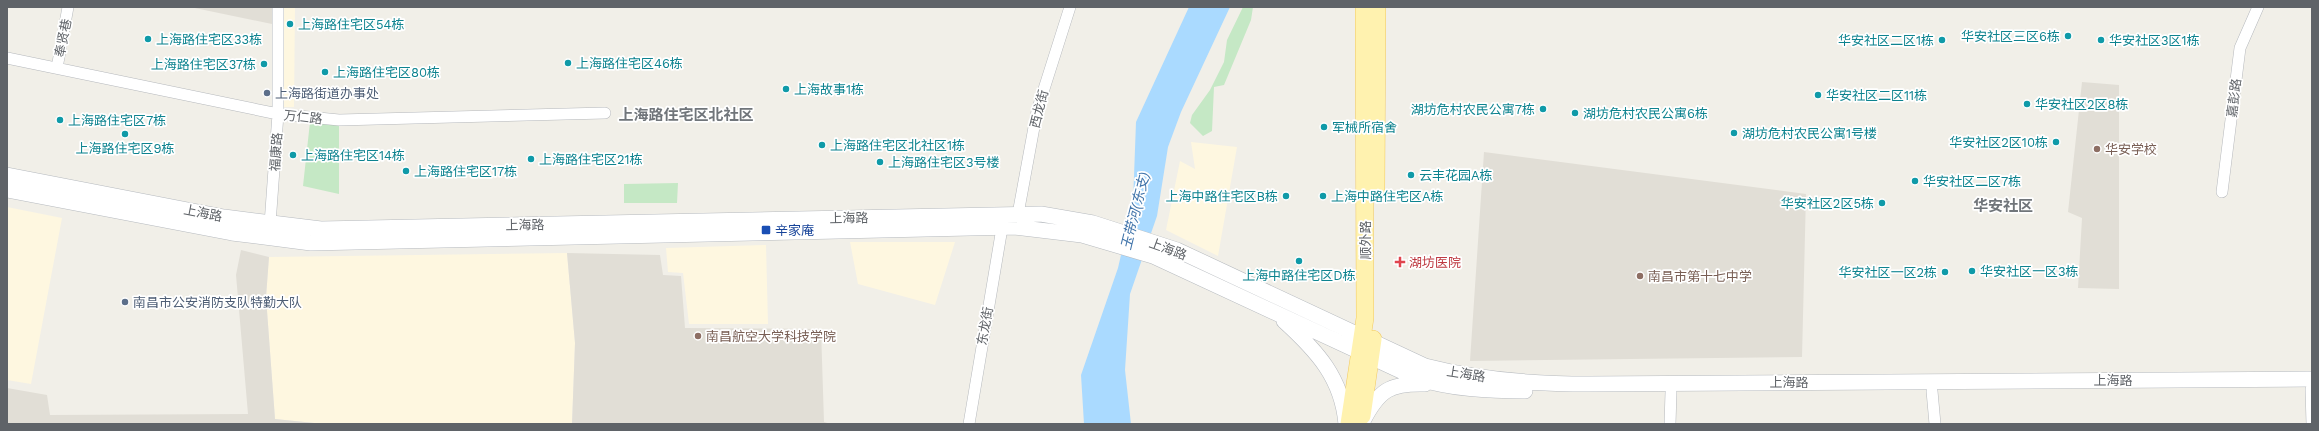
<svg xmlns="http://www.w3.org/2000/svg" width="2319" height="431" font-family="'Work Sans','Noto Sans SC',sans-serif">
  <rect width="100%" height="100%" fill="#f1efe8"/>
  <path fill="#fef7e0" d="M275,7H295L294,107H274Z
    M1191,142L1237,147L1218,256L1166,230L1180,161L1195,169Z
    M7,207L62,218L31,384L7,380Z
    M850,242H955L935,305L858,284Z
    M766,245L768,324H689L683,273L668,272L666,248Z
    M567,253L575,343L572,424H324L275,419L266,297L269,257Z"/>
  <path fill="#e1ded6" d="M190,7H273L272,24Z
    M2082,82L2119,85V289L2078,288L2082,218L2068,212Z
    M1484,152L1806,194L1802,357L1470,361Z
    M241,250L269,257L266,297L275,419L324,424H7V388L47,395L50,415L248,414L236,275Z
    M567,253L660,255L663,275L681,276L685,328L821,329L824,422L831,424H572L575,343Z"/>
  <path fill="#c5e8c5" d="M1243,7H1253L1251,20L1224,85L1214,87L1212,131L1203,136L1190,123L1192,115L1210,90L1224,62L1227,40Z
    M310,122L339,125V194L303,186Z
    M678,183L677,203H624V184Z"/>
  <path fill="#aadaff" d="M1189,7H1230L1181,112L1168,147L1157,216L1130,294L1125,370L1131,424H1084L1081,375L1118,268L1133,203L1136,122Z"/>
  <g fill="none" stroke-linecap="round" stroke-linejoin="round">
    <g stroke="#b5b8bc" stroke-width="12">
      <path id="minor" d="M7,58L278,114L339,120L605,113
        M57,68L68,7
        M2222,192L2240,48L2258,7
        M1018,214L1037,111L1070,7
        M270,224L278,114V7
        M2311,389L2312,424
        M1932,391L1935,424
        M969,424L1002,228
        M1670,424L1671,392"/>
    </g>
    <g stroke="#b6babf" stroke-width="16">
      <path id="secondary" d="M7,175L224,217L321,229L1041,214L1093,223L1177,250L1425,366C1479,380 1534,384 1589,384L2312,379
        M7,190L232,233L311,243L1014,227L1082,235L1153,256L1416,378C1452,389 1488,391 1525,391
        M1284,321C1317,351 1342,378 1346,424
        M1363,421C1379,390 1390,383 1425,384"/>
    </g>
    <g stroke="#f2c960" stroke-width="18">
      <path id="primary" d="M1376,189L1377,7
        M1362,416L1373,339
        M1349,424L1365,318L1364,7"/>
    </g>
    <use href="#minor" stroke="#fff" stroke-width="11"/>
    <use href="#secondary" stroke="#fff" stroke-width="15"/>
    <use href="#primary" stroke="#fff2af" stroke-width="17"/>
  </g>
  <g fill="#0f9aa8" stroke="#fff" stroke-width="1.5">
    <circle cx="290" cy="24" r="4"/>
    <circle cx="2068" cy="36" r="4"/>
    <circle cx="148" cy="39" r="4"/>
    <circle cx="1942" cy="40" r="4"/>
    <circle cx="2101" cy="40" r="4"/>
    <circle cx="568" cy="63" r="4"/>
    <circle cx="264" cy="64" r="4"/>
    <circle cx="325" cy="72" r="4"/>
    <circle cx="786" cy="89" r="4"/>
    <circle cx="1818" cy="95" r="4"/>
    <circle cx="2027" cy="104" r="4"/>
    <circle cx="1543" cy="109" r="4"/>
    <circle cx="1575" cy="113" r="4"/>
    <circle cx="60" cy="120" r="4"/>
    <circle cx="1324" cy="127" r="4"/>
    <circle cx="1734" cy="133" r="4"/>
    <circle cx="125" cy="134" r="4"/>
    <circle cx="2056" cy="142" r="4"/>
    <circle cx="822" cy="145" r="4"/>
    <circle cx="293" cy="155" r="4"/>
    <circle cx="531" cy="159" r="4"/>
    <circle cx="880" cy="162" r="4"/>
    <circle cx="406" cy="171" r="4"/>
    <circle cx="1411" cy="175" r="4"/>
    <circle cx="1915" cy="181" r="4"/>
    <circle cx="1286" cy="196" r="4"/>
    <circle cx="1323" cy="196" r="4"/>
    <circle cx="1882" cy="203" r="4"/>
    <circle cx="1299" cy="261" r="4"/>
    <circle cx="1972" cy="271" r="4"/>
    <circle cx="1945" cy="272" r="4"/>
  </g>
  <g fill="#5c6f8a" stroke="#fff" stroke-width="1.5">
    <circle cx="267" cy="93" r="4"/>
    <circle cx="125" cy="302" r="4"/>
  </g>
  <g fill="#8d6e63" stroke="#fff" stroke-width="1.5">
    <circle cx="2097" cy="149" r="4"/>
    <circle cx="1640" cy="276" r="4"/>
    <circle cx="698" cy="336" r="4"/>
  </g>
  <rect fill="#1a4fb4" stroke="#fff" stroke-width="1.5" x="761" y="225" width="10" height="10" rx="2"/>
  <path fill="#e0444e" stroke="#fff" stroke-width="1.5" d="M1398 256h4v4h4v4h-4v4h-4v-4h-4v-4h4z"/>
  <g text-anchor="middle" dominant-baseline="central" stroke-width="3.5" stroke-linejoin="round" paint-order="stroke">
    <g font-size="13" fill="#0d838f" stroke="#fff" text-anchor="start">
      <text x="298" y="24">上海路住宅区54栋</text>
      <text x="2060" y="36" text-anchor="end">华安社区三区6栋</text>
      <text x="156" y="39">上海路住宅区33栋</text>
      <text x="1934" y="40" text-anchor="end">华安社区二区1栋</text>
      <text x="2109" y="40">华安社区3区1栋</text>
      <text x="576" y="63">上海路住宅区46栋</text>
      <text x="256" y="64" text-anchor="end">上海路住宅区37栋</text>
      <text x="333" y="72">上海路住宅区80栋</text>
      <text x="794" y="89">上海故事1栋</text>
      <text x="1826" y="95">华安社区二区11栋</text>
      <text x="2035" y="104">华安社区2区8栋</text>
      <text x="1535" y="109" text-anchor="end">湖坊危村农民公寓7栋</text>
      <text x="1583" y="113">湖坊危村农民公寓6栋</text>
      <text x="68" y="120">上海路住宅区7栋</text>
      <text x="1332" y="127">军械所宿舍</text>
      <text x="1742" y="133">湖坊危村农民公寓1号楼</text>
      <text x="2048" y="142" text-anchor="end">华安社区2区10栋</text>
      <text x="830" y="145">上海路住宅区北社区1栋</text>
      <text x="125" y="148" text-anchor="middle">上海路住宅区9栋</text>
      <text x="301" y="155">上海路住宅区14栋</text>
      <text x="539" y="159">上海路住宅区21栋</text>
      <text x="888" y="162">上海路住宅区3号楼</text>
      <text x="414" y="171">上海路住宅区17栋</text>
      <text x="1419" y="175">云丰花园A栋</text>
      <text x="1923" y="181">华安社区二区7栋</text>
      <text x="1278" y="196" text-anchor="end">上海中路住宅区B栋</text>
      <text x="1331" y="196">上海中路住宅区A栋</text>
      <text x="1874" y="203" text-anchor="end">华安社区2区5栋</text>
      <text x="1980" y="271">华安社区一区3栋</text>
      <text x="1937" y="272" text-anchor="end">华安社区一区2栋</text>
      <text x="1299" y="275" text-anchor="middle">上海中路住宅区D栋</text>
    </g>
    <g font-size="13" fill="#5f6368" stroke="#fff">
      <text transform="translate(63 38) rotate(-79)">奉贤巷</text>
      <text transform="translate(2234 98) rotate(-83)">嘉彭路</text>
      <text transform="translate(1039 109) rotate(-76)">西龙街</text>
      <text transform="translate(303 117) rotate(6)">万仁路</text>
      <text transform="translate(276 152) rotate(-86)">福康路</text>
      <text transform="translate(203 213) rotate(11)">上海路</text>
      <text transform="translate(849 218) rotate(-1)">上海路</text>
      <text transform="translate(525 225) rotate(-1)">上海路</text>
      <text transform="translate(1365 240) rotate(-90)">顺外路</text>
      <text transform="translate(1168 249) rotate(20)">上海路</text>
      <text transform="translate(985 326) rotate(-80)">东龙街</text>
      <text transform="translate(1466 374) rotate(9)">上海路</text>
      <text x="2113" y="380">上海路</text>
      <text x="1789" y="382">上海路</text>
    </g>
    <g font-size="13" fill="#4e5e75" stroke="#fff" text-anchor="start">
      <text x="275" y="93">上海路街道办事处</text>
      <text x="133" y="302">南昌市公安消防支队特勤大队</text>
    </g>
    <g font-size="13" fill="#785e54" stroke="#fff" text-anchor="start">
      <text x="2105" y="149">华安学校</text>
      <text x="1648" y="276">南昌市第十七中学</text>
      <text x="706" y="336">南昌航空大学科技学院</text>
    </g>
    <g font-size="13" fill="#164399" stroke="#fff" text-anchor="start">
      <text x="775" y="230">辛家庵</text>
    </g>
    <g font-size="13" fill="#be3a42" stroke="#fff" text-anchor="start">
      <text x="1409" y="262">湖坊医院</text>
    </g>
    <g font-size="14" font-style="italic" fill="#4174aa" stroke="#fff">
      <text transform="translate(1135 211) rotate(-76)">玉带河(东支)</text>
    </g>
    <g font-size="15" font-weight="bold" fill="#70757a" stroke="#fff">
      <text x="686" y="115">上海路住宅区北社区</text>
      <text x="2003" y="206">华安社区</text>
    </g>
  </g>
  <rect width="2319" height="431" fill="none" stroke="#5f6368" stroke-width="16"/>
</svg>
